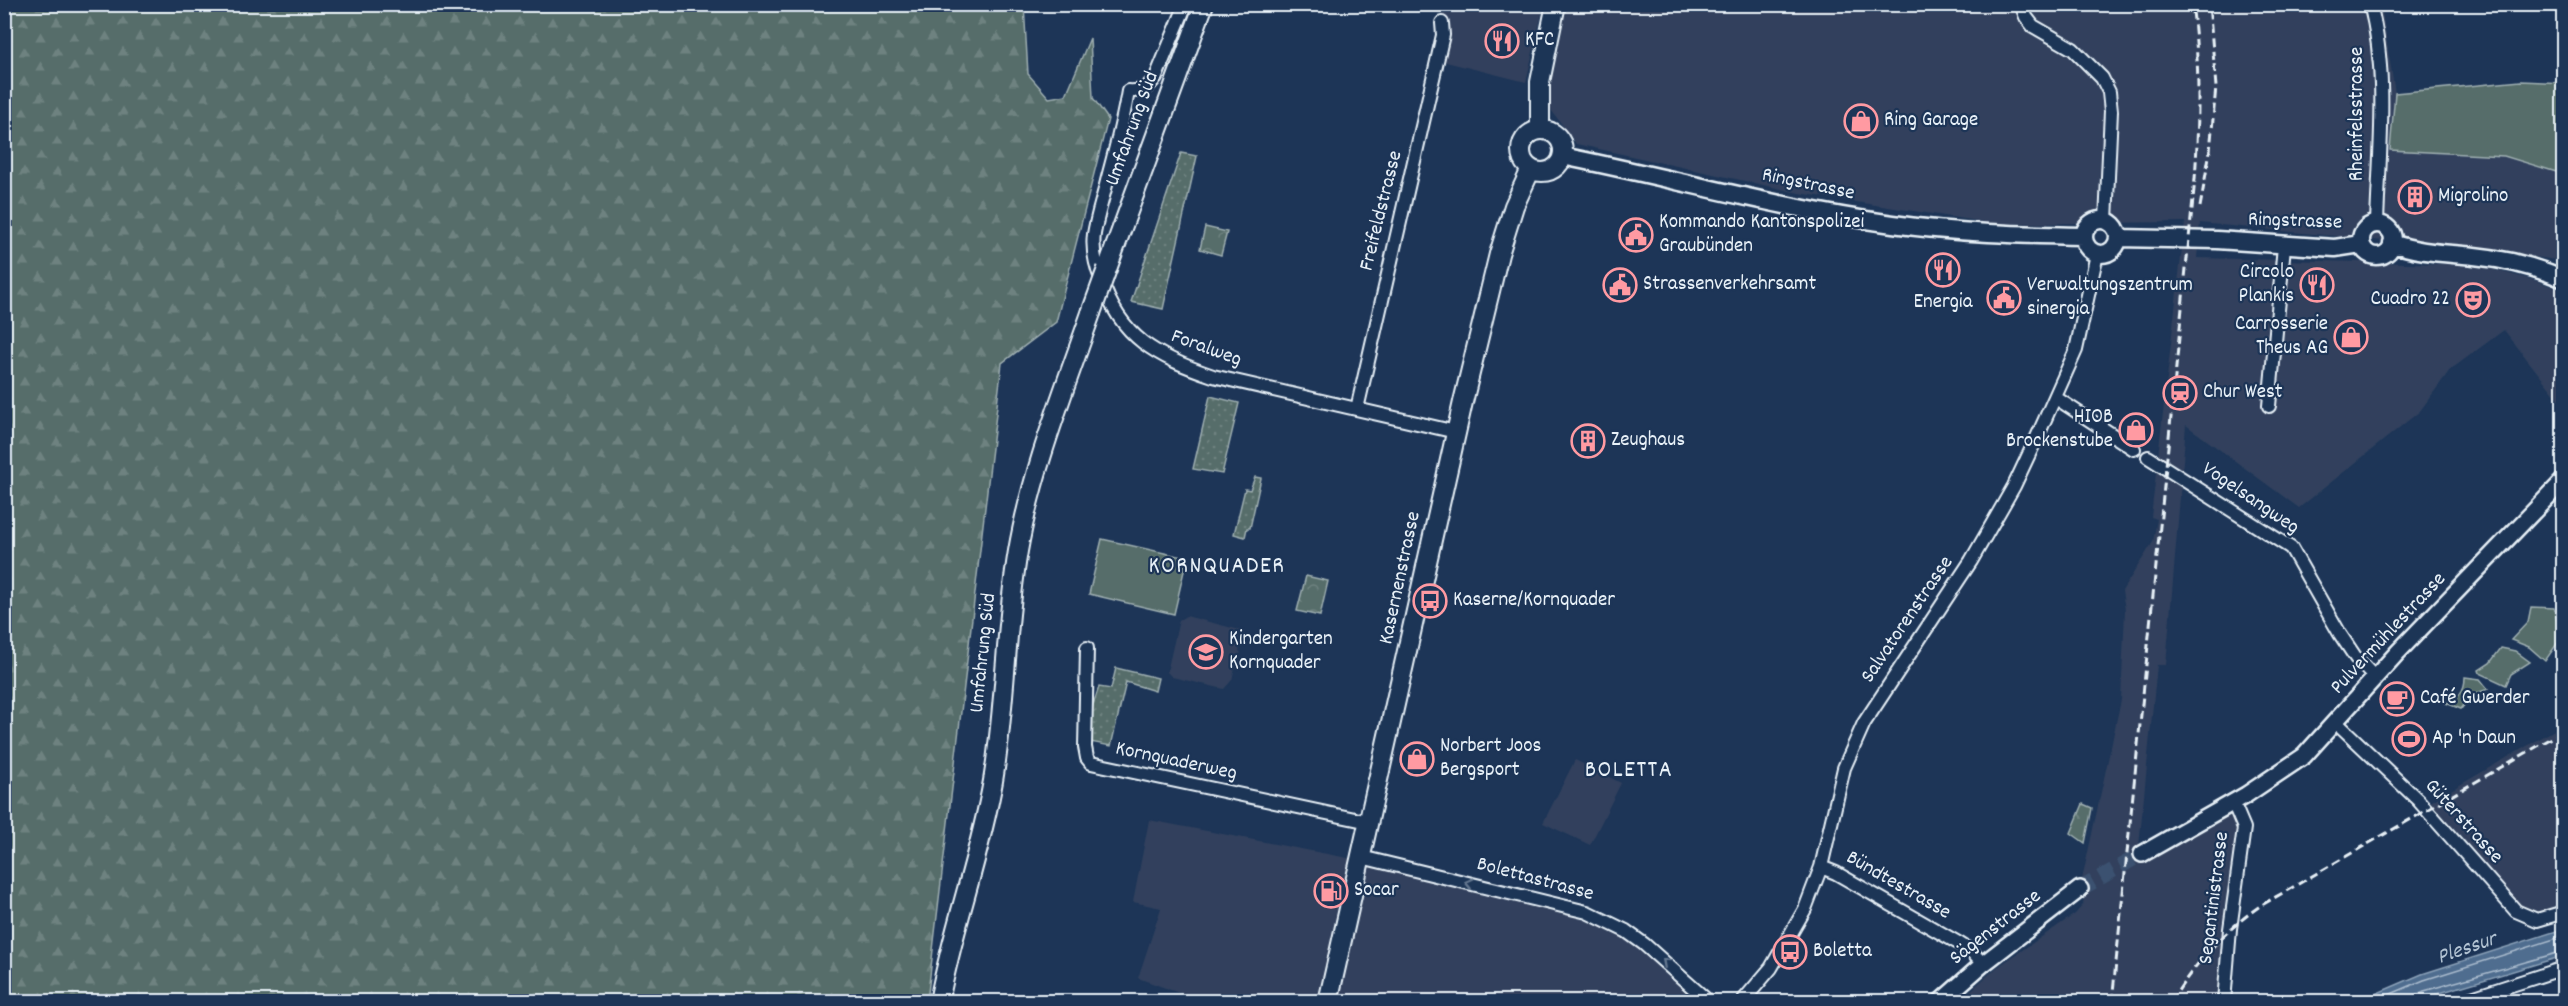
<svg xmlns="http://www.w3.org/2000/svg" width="2568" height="1006" font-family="Dekko,sans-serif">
  <defs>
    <pattern id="forest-firs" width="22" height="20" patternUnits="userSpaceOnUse" patternTransform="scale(1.5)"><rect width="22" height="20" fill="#566d6a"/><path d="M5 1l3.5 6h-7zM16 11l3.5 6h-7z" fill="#6e8280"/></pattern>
    <pattern id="park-crowns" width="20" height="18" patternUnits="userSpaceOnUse" patternTransform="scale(1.5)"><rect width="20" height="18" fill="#566d6a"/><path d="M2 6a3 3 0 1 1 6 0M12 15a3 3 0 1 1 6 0" fill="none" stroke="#6e8280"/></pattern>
    <pattern id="garden-dots" width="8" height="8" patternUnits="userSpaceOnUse" patternTransform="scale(1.5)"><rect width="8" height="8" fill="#566d6a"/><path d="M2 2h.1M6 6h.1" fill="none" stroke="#6e8280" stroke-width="1.8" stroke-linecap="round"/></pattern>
  </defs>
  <rect width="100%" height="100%" fill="#1d3557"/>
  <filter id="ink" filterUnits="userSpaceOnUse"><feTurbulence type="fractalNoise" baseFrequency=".0167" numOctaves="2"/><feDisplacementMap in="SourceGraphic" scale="12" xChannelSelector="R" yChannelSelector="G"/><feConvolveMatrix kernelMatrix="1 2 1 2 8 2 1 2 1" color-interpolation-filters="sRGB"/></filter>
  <g filter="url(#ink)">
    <path fill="#31415d" d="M1444,5H1544L1526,82L1430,58Z
      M1561,5H2381L2395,93L2390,150L2504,156L2563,174V261L2498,252L2200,223L2197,258L2448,264L2487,268L2534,280L2564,291L2563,405L2504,330L2450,370L2420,411L2299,508L2186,425L2166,665H2157L2139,846L2142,853L2233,802L2242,821L2224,1001H1959L1996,968L2075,914L2083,905L2084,895L2080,889L2121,700L2125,610L2122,591L2153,542L2157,519L2151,517L2185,222L1996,224L1799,193L1576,144L1549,107L1547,84Z
      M1186,616L1244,631L1239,651L1241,653L1238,655L1232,680L1224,689L1172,677L1167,672L1179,620Z
      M2563,725V912L2529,918L2427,804Z
      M1575,760L1621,783L1590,845L1543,823Z
      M1149,820L1348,858L1379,855L1587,912L1623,934L1702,1001H1201L1138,978L1161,908L1133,902Z"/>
    <path fill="#566d6a" stroke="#9fafb1" stroke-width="1.5" d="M2521,81L2563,83V174L2504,156L2390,150L2395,93Z
      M1102,539L1187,558L1174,614L1089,594Z
      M2531,607L2554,608L2561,638L2545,661L2529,647L2511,640L2528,622Z
      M2501,648L2515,651L2530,662L2511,674L2506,685L2480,673L2479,670L2490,663Z
      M2465,677L2480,679L2488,689L2472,695L2461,709L2446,703C2459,699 2465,691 2465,677Z"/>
    <path fill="url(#forest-firs)" stroke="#9fafb1" stroke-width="1.5" d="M5,4L1024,5L1028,74L1049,98L1066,95L1090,38L1093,98L1108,119L1056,322L1002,363L927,1001H5Z"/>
    <path fill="url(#park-crowns)" stroke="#9fafb1" stroke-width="1.5" d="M1205,227L1227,232L1221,255L1200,249Z
      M1306,576L1328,581L1320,616L1297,611Z
      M2083,804L2092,808L2085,843L2071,833Z"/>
    <path fill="url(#garden-dots)" stroke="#9fafb1" stroke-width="1.5" d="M1181,153L1197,156L1163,309L1131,302Z
      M1210,396L1239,403L1222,474L1193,469Z
      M1255,477L1261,478L1250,528H1247L1245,537L1234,534L1245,489L1250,490Z
      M1116,668L1158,678L1155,691L1126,682L1111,746L1090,742L1091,711L1099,687L1111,689Z"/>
    <path fill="#4f6d8f" stroke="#8ca2b9" stroke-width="1.5" d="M2563,929V956L2560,957L2413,1001H2359L2422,974Z"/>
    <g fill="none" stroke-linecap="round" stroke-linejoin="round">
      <path stroke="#abbcce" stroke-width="1.5" d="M2372,1002L2424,980L2564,936
        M2414,1002L2416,995L2424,991L2564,951"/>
      <path stroke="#3b516f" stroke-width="15" stroke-dasharray="15 8" stroke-linecap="butt" d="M2080,889L2142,854"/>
      <g stroke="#e8f1f8" stroke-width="16">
        <path id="minor" d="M1186,4L1156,77C1148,88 1142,92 1128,91C1123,122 1115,151 1107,181C1103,198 1097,216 1094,234C1092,249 1096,266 1101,279C1120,338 1157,357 1213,376L1456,432
          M2021,4L2026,17L2033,26L2073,49L2102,78L2109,92L2111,111L2106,221
          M2370,4C2389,75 2379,152 2377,224
          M2056,398L2134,449
          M2269,406L2284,246
          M1357,409L1443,35L1442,23
          M2148,457L2291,548L2340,634L2356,658L2375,678
          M1087,648L1085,747L1087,758L1091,763L1369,822
          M2336,722L2418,800L2516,911L2537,920L2564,912
          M1361,857L1587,912L1626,931L1644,944L1709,1002
          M1821,867L1836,873L1960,944L1971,951L1983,964
          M1742,1002L1771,968L1805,909L1821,867L1844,768L1864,723L1971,561L2014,486L2038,435L2076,350L2097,254
          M2224,1002L2230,929L2244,828L2233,802
          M2459,1002L2564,968"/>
      </g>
      <g stroke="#e8f1f8" stroke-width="20">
        <path id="tertiary" d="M2142,854L2246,795L2304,756L2398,652L2564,480
          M1940,1002L1983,964L2080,889"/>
      </g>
      <g stroke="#e8f1f8" stroke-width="21">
        <path id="secondary" d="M1562,156C1672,178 1782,209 1893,224C1956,233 2021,235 2084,236
          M2084 237a17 17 0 1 1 34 0a17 17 0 1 1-34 0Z
          M2361 240a16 16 0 1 1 32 0a16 16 0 1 1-32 0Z
          M2118,238L2217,240L2335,248L2361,244
          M2392,243C2420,253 2446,253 2474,256C2504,259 2536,267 2564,279"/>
      </g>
      <g stroke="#e8f1f8" stroke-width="22">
        <path id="primary" d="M1540,130V82L1556,4
          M1521 151a21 21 0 1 1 42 0a21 21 0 1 1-42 0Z
          M1107,269L1204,4
          M939,1002C953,927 980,856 993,781C1006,705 1005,627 1018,551C1032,470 1064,391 1091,313
          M1328,1002L1463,402L1499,254L1514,206L1531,169"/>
      </g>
      <use href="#minor" stroke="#1d3557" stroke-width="12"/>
      <use href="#tertiary" stroke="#1d3557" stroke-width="15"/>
      <use href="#secondary" stroke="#1d3557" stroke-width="16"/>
      <use href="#primary" stroke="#1d3557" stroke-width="18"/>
      <path stroke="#e8f1f8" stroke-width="3" stroke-dasharray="9 4.5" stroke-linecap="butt" d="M2200,207L2210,151L2216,87L2209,4
        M2112,1002L2195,179C2199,121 2200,62 2192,4
        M2171,1002C2194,964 2224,931 2260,906L2564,731"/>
      <g stroke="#e8f1f8" stroke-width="22" stroke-linecap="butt">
        <path id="primary-bridge" d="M1091,313L1107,269"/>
      </g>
      <use href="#primary-bridge" stroke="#1d3557" stroke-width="18"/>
    </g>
    <defs><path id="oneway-chevron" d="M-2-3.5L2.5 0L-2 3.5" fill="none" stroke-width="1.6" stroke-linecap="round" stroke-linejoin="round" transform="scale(1.5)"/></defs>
    <g stroke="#64778f">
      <use href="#oneway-chevron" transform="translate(1469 883) rotate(-167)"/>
      <use href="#oneway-chevron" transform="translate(1666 962) rotate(-138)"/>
    </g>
  </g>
  <defs>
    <g id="restaurant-ring" transform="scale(1.725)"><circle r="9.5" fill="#1d3557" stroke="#ff9aa2" stroke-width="1.5"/><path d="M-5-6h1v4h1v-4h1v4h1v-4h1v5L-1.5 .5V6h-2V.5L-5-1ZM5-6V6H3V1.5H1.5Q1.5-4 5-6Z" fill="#ff9aa2"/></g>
    <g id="shop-ring" transform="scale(1.725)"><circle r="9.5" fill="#1d3557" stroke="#ff9aa2" stroke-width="1.5"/><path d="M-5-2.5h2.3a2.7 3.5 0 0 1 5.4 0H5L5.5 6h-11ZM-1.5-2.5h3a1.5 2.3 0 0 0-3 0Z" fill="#ff9aa2"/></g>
    <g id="building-ring" transform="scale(1.725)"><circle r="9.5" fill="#1d3557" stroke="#ff9aa2" stroke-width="1.5"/><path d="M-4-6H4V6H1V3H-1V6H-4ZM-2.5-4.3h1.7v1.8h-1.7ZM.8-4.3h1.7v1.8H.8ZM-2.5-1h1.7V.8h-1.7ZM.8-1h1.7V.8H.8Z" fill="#ff9aa2"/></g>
    <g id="civic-ring" transform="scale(1.725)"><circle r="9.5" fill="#1d3557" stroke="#ff9aa2" stroke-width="1.5"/><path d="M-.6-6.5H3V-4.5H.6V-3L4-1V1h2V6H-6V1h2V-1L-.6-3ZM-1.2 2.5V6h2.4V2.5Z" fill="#ff9aa2"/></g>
    <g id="theatre-ring" transform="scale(1.725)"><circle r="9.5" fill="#1d3557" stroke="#ff9aa2" stroke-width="1.5"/><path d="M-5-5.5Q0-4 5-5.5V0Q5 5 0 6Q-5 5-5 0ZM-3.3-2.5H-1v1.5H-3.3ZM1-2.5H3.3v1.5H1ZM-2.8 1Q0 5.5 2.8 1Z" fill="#ff9aa2"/></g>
    <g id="station-ring" transform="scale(1.725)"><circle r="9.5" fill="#1d3557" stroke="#ff9aa2" stroke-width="1.5"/><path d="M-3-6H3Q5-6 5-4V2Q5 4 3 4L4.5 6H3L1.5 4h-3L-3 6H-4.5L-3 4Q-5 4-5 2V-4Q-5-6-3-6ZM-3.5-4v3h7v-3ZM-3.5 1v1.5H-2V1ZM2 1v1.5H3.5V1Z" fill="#ff9aa2"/></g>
    <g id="bus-ring" transform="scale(1.725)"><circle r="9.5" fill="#1d3557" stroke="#ff9aa2" stroke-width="1.5"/><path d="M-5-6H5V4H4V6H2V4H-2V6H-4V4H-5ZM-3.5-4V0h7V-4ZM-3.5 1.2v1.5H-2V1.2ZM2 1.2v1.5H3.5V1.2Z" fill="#ff9aa2"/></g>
    <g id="school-ring" transform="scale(1.725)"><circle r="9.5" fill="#1d3557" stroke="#ff9aa2" stroke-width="1.5"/><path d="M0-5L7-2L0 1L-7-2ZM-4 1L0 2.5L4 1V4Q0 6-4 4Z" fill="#ff9aa2"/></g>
    <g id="cafe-ring" transform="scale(1.725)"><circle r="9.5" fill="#1d3557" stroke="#ff9aa2" stroke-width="1.5"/><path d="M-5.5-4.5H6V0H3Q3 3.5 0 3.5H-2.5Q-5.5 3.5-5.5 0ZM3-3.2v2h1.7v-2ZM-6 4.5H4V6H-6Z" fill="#ff9aa2"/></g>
    <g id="stadium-ring" transform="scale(1.725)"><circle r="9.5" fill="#1d3557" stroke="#ff9aa2" stroke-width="1.5"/><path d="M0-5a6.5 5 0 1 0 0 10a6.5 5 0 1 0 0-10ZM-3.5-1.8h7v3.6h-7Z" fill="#ff9aa2"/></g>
    <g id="fuel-ring" transform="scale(1.725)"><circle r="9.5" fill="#1d3557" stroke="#ff9aa2" stroke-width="1.5"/><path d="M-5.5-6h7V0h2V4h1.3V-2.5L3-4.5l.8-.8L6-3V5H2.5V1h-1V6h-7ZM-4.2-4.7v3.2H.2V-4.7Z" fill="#ff9aa2"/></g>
  </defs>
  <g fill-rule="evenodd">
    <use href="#restaurant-ring" x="1502" y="41"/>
    <use href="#shop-ring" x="1861" y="121"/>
    <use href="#building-ring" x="2415" y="197"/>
    <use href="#civic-ring" x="1636" y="235"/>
    <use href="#restaurant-ring" x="1943" y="270"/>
    <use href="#civic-ring" x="1620" y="285"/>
    <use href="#restaurant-ring" x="2317" y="285"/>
    <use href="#civic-ring" x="2004" y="298"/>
    <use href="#theatre-ring" x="2473" y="300"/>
    <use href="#shop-ring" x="2351" y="337"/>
    <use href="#station-ring" x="2180" y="393"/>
    <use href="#shop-ring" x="2136" y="430"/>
    <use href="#building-ring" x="1588" y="441"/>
    <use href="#bus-ring" x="1430" y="601"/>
    <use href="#school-ring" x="1206" y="652"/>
    <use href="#cafe-ring" x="2397" y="699"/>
    <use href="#stadium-ring" x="2409" y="739"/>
    <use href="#shop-ring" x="1417" y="759"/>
    <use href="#fuel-ring" x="1331" y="891"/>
    <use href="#bus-ring" x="1790" y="952"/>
  </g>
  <g text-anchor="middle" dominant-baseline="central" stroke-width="4.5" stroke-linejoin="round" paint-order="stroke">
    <g font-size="21" fill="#e8f1f8" stroke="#1d3557" text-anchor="start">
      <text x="1525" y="41">KFC</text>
      <text x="1884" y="121">Ring Garage</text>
      <text x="2438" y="197">Migrolino</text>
      <text x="1659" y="223">Kommando Kantonspolizei<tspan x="1659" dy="24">Graubünden</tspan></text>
      <text x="2294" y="273" text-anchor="end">Circolo<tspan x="2294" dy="24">Plankis</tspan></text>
      <text x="1643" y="285">Strassenverkehrsamt</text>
      <text x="2027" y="286">Verwaltungszentrum<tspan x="2027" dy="24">sinergia</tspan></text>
      <text x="2450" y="300" text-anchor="end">Cuadro 22</text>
      <text x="1943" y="303" text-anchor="middle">Energia</text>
      <text x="2328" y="325" text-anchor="end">Carrosserie<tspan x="2328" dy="24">Theus AG</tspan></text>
      <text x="2203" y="393">Chur West</text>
      <text x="2113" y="418" text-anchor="end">HIOB<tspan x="2113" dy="24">Brockenstube</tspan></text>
      <text x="1611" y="441">Zeughaus</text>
      <text x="1453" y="601">Kaserne/Kornquader</text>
      <text x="1229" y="640">Kindergarten<tspan x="1229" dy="24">Kornquader</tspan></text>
      <text x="2420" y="699">Café Gwerder</text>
      <text x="2432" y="739">Ap 'n Daun</text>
      <text x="1440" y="747">Norbert Joos<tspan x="1440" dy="24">Bergsport</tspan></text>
      <text x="1354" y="891">Socar</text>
      <text x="1813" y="952">Boletta</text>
    </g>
    <g font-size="21" fill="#e8f1f8" stroke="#1d3557">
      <text transform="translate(2358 114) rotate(-90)">Rheinfelsstrasse</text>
      <text transform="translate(1133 129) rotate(-70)">Umfahrung Süd</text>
      <text transform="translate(1808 185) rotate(12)">Ringstrasse</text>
      <text transform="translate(1382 211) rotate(-76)">Freifeldstrasse</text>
      <text transform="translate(2295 222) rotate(2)">Ringstrasse</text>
      <text transform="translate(1206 349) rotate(20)">Foralweg</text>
      <text transform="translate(2250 499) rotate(34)">Vogelsangweg</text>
      <text transform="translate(1401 578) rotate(-78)">Kasernenstrasse</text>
      <text transform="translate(1908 620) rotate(-56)">Salvatorenstrasse</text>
      <text transform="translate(2389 634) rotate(-47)">Pulvermühlestrasse</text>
      <text transform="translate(984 653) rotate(-84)">Umfahrung Süd</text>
      <text transform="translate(1176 762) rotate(12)">Kornquaderweg</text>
      <text transform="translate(2463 822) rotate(48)">Güterstrasse</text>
      <text transform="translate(1535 880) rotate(15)">Bolettastrasse</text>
      <text transform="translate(1898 886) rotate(30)">Bündtestrasse</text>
      <text transform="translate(2215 898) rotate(-83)">Segantinistrasse</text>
      <text transform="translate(1996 928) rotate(-38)">Sägenstrasse</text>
    </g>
    <g font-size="22" font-style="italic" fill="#b2c3d3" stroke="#1d3557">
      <text transform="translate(2467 949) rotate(-19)">Plessur</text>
    </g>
    <g font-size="24" letter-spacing="1.5" fill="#e8f1f8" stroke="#1d3557">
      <text x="1217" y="567">KORNQUADER</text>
      <text x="1629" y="771">BOLETTA</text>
    </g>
  </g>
  <rect width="2568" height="1006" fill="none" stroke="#1d3557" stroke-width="24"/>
  <rect x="12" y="12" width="2544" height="982" fill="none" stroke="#e8f1f8" stroke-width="2" filter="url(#ink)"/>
</svg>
